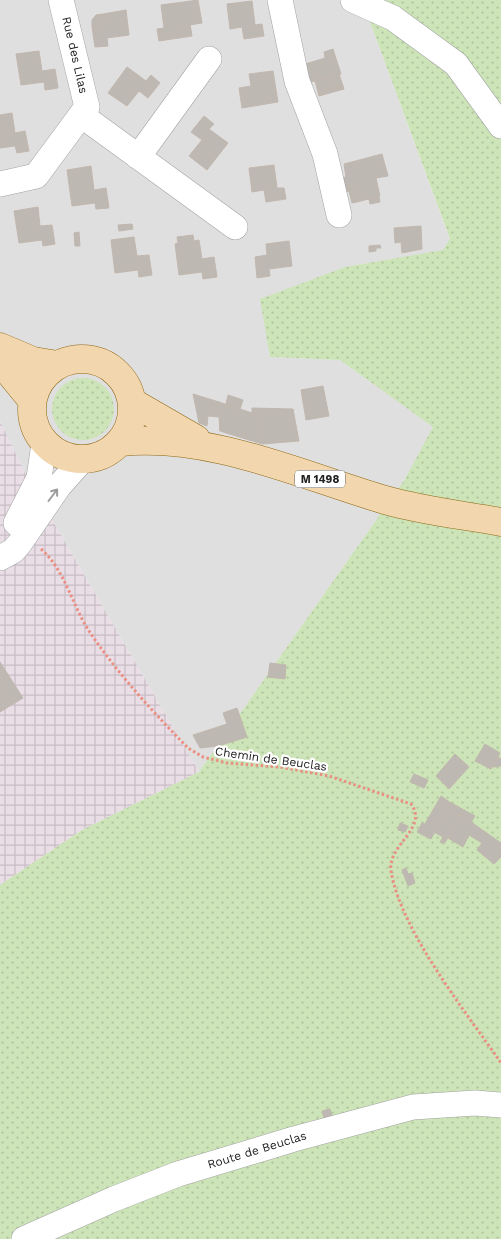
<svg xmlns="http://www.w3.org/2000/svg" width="501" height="1239" font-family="'Work Sans',sans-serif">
  <defs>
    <pattern id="industrial-grid" width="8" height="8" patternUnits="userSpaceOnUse" patternTransform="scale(1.25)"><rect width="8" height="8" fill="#e9dde6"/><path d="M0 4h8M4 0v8" fill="none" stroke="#c8bdc5"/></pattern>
    <pattern id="grass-dots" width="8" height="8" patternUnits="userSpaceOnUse" patternTransform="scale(1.25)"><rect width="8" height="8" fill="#cce4b7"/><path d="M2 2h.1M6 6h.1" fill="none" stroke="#afc39d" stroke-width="1.8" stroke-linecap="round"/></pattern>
  </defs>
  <rect width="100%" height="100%" fill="#f1efea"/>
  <path fill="#e0dfdf" d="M0,0H362L450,240L443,251L345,267L261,299L270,357L340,360L434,427L405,479L199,772L26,475L0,421Z"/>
  <path fill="url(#industrial-grid)" d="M0,421L26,475L199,772L82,830L0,885Z"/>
  <path fill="url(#grass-dots)" d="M362,0H501V1239H0V885L82,830L199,772L405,479L433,427L340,360L270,357L260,299L345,267L443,250L450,239Z
    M52 409a31 31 0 1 1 62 0a31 31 0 1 1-62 0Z"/>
  <path fill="#beb8b3" stroke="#c1b7ae" d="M198,0L202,23L177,27L179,38L159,41L157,29L164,28L161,5Z
    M252,1L255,25L262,24L264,36L244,39L242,27L230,29L227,4Z
    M126,10L129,35L107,38L108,46L95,47L92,27L104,25L103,14Z
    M103,14L104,25L92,27V20L96,15Z
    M190,24L192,36L179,38L177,27Z
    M333,49L341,74L307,83L302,65L325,58L324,52Z
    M39,51L42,71L55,69L58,88L45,90L44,82L21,85L16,54Z
    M127,67L146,81L151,75L160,83L148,98L139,91L127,106L108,93Z
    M273,71L278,102L242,108L239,88L251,86L249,74Z
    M339,74L343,86L318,92L315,81Z
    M343,86L344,89L319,96L318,92Z
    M12,113L15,133L25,131L29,151L17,153L15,146L0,148V115Z
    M204,116L214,124L209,129L228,143L207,170L189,156L202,140L191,132Z
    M382,154L388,176L376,178L380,196L357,202L354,190L341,193L338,179L346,177L344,164Z
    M274,165L277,188H284L286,199L266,202L264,190L252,192L249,168Z
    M91,166L94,190L106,188L109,208L96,209L95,203L72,206L67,170Z
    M354,190L357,202L352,203L349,191Z
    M379,197L380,202L370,204L369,199Z
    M38,207L40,226L52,225L55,244L43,246L42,240L19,243L14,211Z
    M132,224L133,229L119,231L118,225Z
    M421,226L422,249L402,253L401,242L395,243L394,228Z
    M79,232L80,246H75L74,233Z
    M193,235L194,241L199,240L202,259L214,257L217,277L203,279L202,272L179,275L175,244L178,243L177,237Z
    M134,237L137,256L149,255L152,275L139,277L138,270L115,273L111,240Z
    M289,241L292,266L269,269L270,276L257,278L255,257L267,255L266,244Z
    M380,245L381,248H376V251L369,252V246Z
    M323,386L329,416L306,420L301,390Z
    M193,394L219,402L220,431L219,417L208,416L207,426L199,423Z
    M228,395L243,400L240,409L226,404Z
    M219,402L258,415L262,444L220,431Z
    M252,408L293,409L299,441L262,444L258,415L252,413Z
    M0,662L23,698L0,712Z
    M270,663L286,665L285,679L268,677Z
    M237,708L247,737L218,746L200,748L193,735L227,724L223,713Z
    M485,744L500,753L491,769L475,761Z
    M455,754L469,767L449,789L436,776Z
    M498,757L501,759V766L493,767Z
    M414,774L428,780L424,788L410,782Z
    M441,796L451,803L431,839L417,832L422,823L425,824Z
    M451,803L457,806L454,812L461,816L444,844L440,842L443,837L434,832Z
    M457,806L464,810L461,816L454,812Z
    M464,810L475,816L471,822L501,843V857L494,864L477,850L482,843L469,835L463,847L448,838Z
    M400,823L408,826L405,832L398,830Z
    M406,868L408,874L412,873L415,883L408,886L402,870Z
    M330,1109L332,1116L324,1118L322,1111Z"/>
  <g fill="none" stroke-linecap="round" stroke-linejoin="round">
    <g stroke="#a3a3a3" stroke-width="26">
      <path id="minor" d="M280,0L297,81L325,154L339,215
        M353,0L393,18L456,64L501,126
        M81,115L235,227
        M138,157L209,59
        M0,184L36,176L87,107L61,0
        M16,523L39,478L44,444
        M0,558L13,551L20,543L59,486L83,459
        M24,1239L114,1199L178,1174L294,1139L413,1107L475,1103L501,1105"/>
    </g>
    <g stroke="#8d6813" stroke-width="29">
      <path id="major" d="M0,347L33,361L58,365
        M32 409a50 50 0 1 1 100 0a50 50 0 1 1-100 0Z
        M0,361L32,400
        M132,402L196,439
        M121,442C211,433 300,475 385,500C423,511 463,515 501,522"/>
    </g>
    <path stroke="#ea8f82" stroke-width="3" stroke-dasharray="2.5 2.5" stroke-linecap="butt" d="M41,549C65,570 72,605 89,631C117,673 153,712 188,748L203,757L227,763L280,767L329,776L411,804C429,828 387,845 391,871C401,931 466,1012 501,1063"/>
    <use href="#minor" stroke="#fff" stroke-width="25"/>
    <use href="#major" stroke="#f2d6ae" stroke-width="28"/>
  </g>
  <defs><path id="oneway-shaft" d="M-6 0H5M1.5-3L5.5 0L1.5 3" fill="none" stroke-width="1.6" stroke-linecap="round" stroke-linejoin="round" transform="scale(1.25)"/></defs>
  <use stroke="#9c9c9c" href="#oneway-shaft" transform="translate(53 495) rotate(-53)"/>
  <g text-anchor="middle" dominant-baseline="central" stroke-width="4.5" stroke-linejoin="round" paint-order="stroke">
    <rect fill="#fff" stroke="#646464" stroke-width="1" x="295" y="470.5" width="50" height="17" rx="4"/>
    <g font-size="11" font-weight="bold" fill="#222">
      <text x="320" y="479">M 1498</text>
    </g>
    <g font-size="12" fill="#222" stroke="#fff">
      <text transform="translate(75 55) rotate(77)">Rue des Lilas</text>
      <text transform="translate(271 759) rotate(8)">Chemin de Beuclas</text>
      <text transform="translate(257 1150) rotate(-17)">Route de Beuclas</text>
    </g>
  </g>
</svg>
